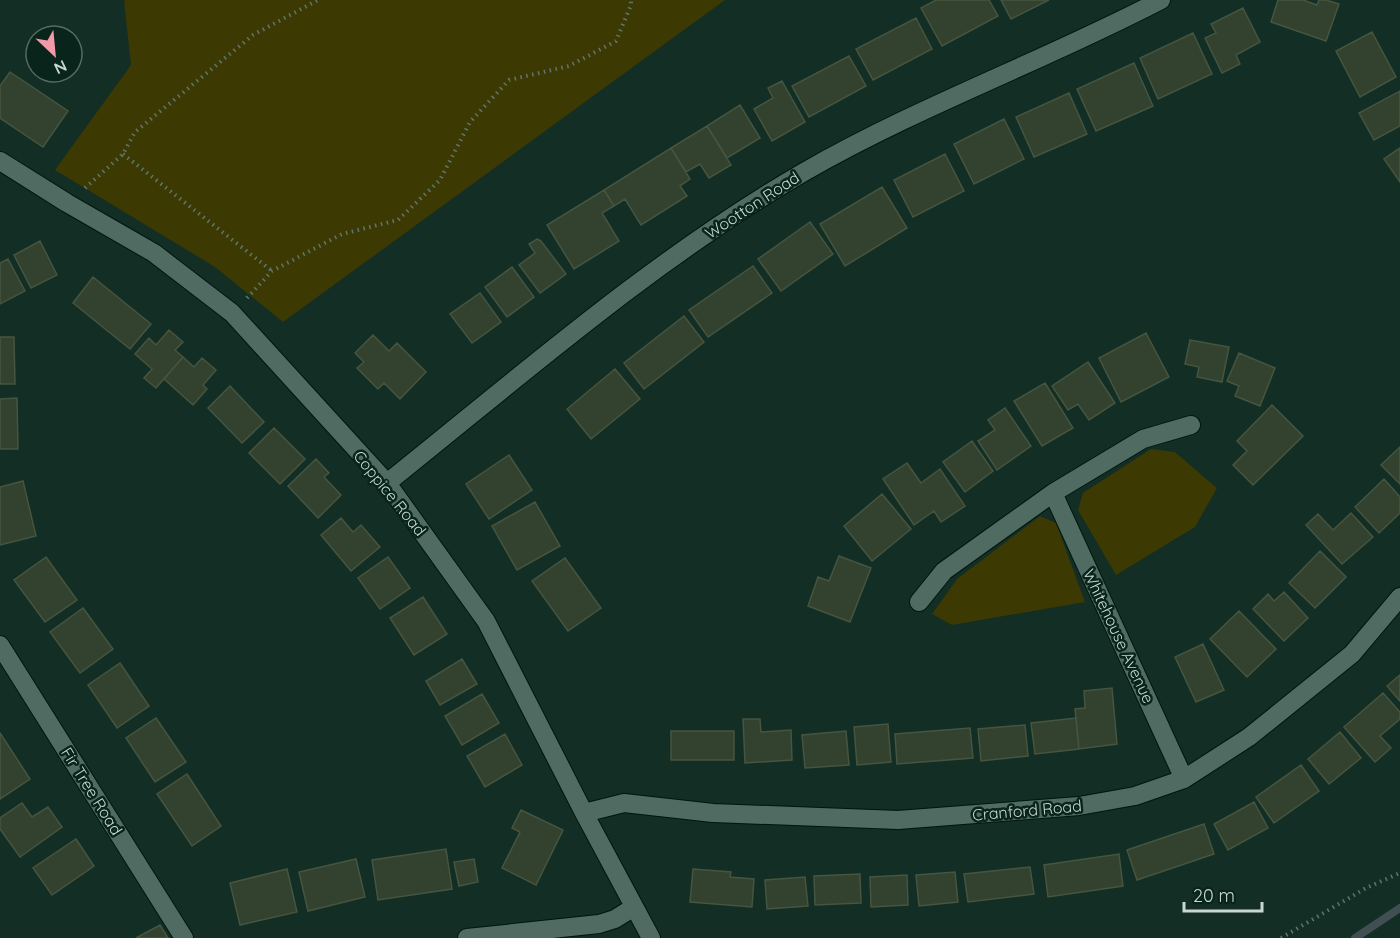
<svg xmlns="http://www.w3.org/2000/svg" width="1400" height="938" font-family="Quicksand,sans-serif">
  <rect width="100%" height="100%" fill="#122e25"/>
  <path fill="#3d3903" d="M126,0H725L283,322L215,267L55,170L131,65L124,1Z
    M1151,449L1175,452L1217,488L1195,527L1116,575L1078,510L1083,493Z
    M1040,516L1056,523L1085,602L952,625L932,614L957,579Z"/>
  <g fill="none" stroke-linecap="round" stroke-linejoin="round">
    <path stroke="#414f52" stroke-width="8" d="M1355,938L1400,908"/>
  </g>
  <path fill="#33422e" stroke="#465540" stroke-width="1.5" d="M936,0H989L998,16L942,46L921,8Z
    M1001,0H1049L1011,19Z
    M1278,0H1303L1317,5L1319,0H1326L1339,4L1326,41L1271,22Z
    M1243,8L1260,42L1236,55L1240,64L1222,73L1205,38L1216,33L1211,24Z
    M916,18L932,49L873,80L856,49Z
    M1372,32L1396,77L1360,97L1336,51Z
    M1193,33L1212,74L1158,99L1140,58Z
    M849,56L866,86L809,117L792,86Z
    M1134,63L1153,106L1096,131L1077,89Z
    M10,72L68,111L43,147L0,118V86Z
    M782,81L805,122L772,141L754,109L773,98L768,88Z
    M1400,91V126L1374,140L1359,113Z
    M1069,93L1087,134L1034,157L1016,117Z
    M740,105L760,138L727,158L707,126Z
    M1004,119L1024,159L974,184L954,144Z
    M707,126L731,165L709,178L700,164L686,172L671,148Z
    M671,148L690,179L680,186L687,196L641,225L625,199L614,206L604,190Z
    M1400,148V182L1384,159Z
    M945,154L964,191L913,217L894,180Z
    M882,187L907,228L845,266L820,224Z
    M604,190L614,206L602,213L619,241L574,269L547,225Z
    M810,222L833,254L781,291L758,259Z
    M537,239L541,241L566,274L540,293L519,265L535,253L529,244Z
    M40,241L57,275L31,288L14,255Z
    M8,259L25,291L0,304V263Z
    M753,266L772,293L708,337L689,310Z
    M512,267L534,297L507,317L485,287Z
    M93,277L151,324L130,349L73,303Z
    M480,293L501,322L472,343L450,314Z
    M684,316L704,342L644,389L624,363Z
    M169,330L183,342L175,350L183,357L156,388L144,378L152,369L135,354L149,338L156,345Z
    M1146,333L1169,377L1121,402L1099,358Z
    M373,335L389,351L397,343L426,372L400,399L384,383L378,389L357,368L364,362L355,353Z
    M0,337H14L15,384H0Z
    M1190,340L1229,347L1222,382L1197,377L1199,367L1185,364Z
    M1239,353L1275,368L1260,406L1235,396L1239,386L1227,381Z
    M183,357L194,367L202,358L216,370L203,385L207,389L193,405L164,379Z
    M1088,362L1115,403L1089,420L1078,404L1068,410L1052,386Z
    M615,369L640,399L591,439L567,409Z
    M1045,383L1073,428L1042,446L1014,401Z
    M230,386L264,422L242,443L208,408Z
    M17,398L18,449H0V399Z
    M1272,405L1303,436L1253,485L1233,465L1247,451L1237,441Z
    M1005,408L1031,446L997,470L978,441L995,430L988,420Z
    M274,428L305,459L280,484L249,453Z
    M972,441L993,471L965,492L943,462Z
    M1400,447V484L1381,465Z
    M509,455L532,490L489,519L466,484Z
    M316,459L329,473L324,477L341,495L318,518L288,486Z
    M907,463L921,483L940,469L965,506L941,522L934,511L914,525L883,479Z
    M1384,479L1400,497V513L1379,533L1355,507Z
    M23,481L36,536L0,545V487Z
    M882,494L911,529L872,561L844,526Z
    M535,502L560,546L517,570L492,526Z
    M1351,513L1373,537L1342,564L1306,525L1318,514L1333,530Z
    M341,518L353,532L361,525L380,547L351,571L321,535Z
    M1320,551L1346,577L1315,608L1289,583Z
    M839,556L871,568L850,622L808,606L818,577L829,581Z
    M46,557L77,600L45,622L14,580Z
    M388,557L410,588L380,609L358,578Z
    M565,558L601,608L568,631L532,581Z
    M1284,592L1308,618L1284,641L1253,609L1268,594L1274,601Z
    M423,597L447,634L414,655L390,618Z
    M83,608L113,649L80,673L50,632Z
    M1239,611L1276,649L1247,677L1210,639Z
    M1203,644L1224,690L1196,702L1175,657Z
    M462,659L477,684L440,705L426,681Z
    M120,663L149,706L117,728L88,685Z
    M1400,675V701L1387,686Z
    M1112,688L1117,744L1079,749L1075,709L1085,708L1084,691Z
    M1383,693L1400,712V719L1380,736L1391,748L1375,762L1344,727Z
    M482,694L499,723L462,745L445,716Z
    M156,718L186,762L155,782L126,738Z
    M1076,718L1079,749L1035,754L1031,723Z
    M743,719H760L761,732L791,730L792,760L745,763Z
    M888,724L891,762L857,765L854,727Z
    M1025,725L1028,756L981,761L978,729Z
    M970,728L973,758L897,764L895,734Z
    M671,731H734V760H671Z
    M846,731L849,765L805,768L802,735Z
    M1340,732L1361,758L1329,784L1308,759Z
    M0,733L30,779L0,799Z
    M505,734L522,765L485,787L467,756Z
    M1301,765L1319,791L1274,823L1256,797Z
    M187,774L221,826L192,846L157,794Z
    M1254,802L1268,828L1228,850L1214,824Z
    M22,803L32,817L48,807L62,827L20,857L0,829V818Z
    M521,810L563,830L536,885L502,868L520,832L512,828Z
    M1204,824L1214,854L1137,880L1127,850Z
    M76,839L94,866L52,895L33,868Z
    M446,849L452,889L378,900L372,860Z
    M1119,854L1123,886L1048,897L1044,865Z
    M356,859L365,897L308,911L299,872Z
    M474,859L478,882L459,886L454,862Z
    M1030,867L1034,894L968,902L964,874Z
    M287,869L297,912L240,925L230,883Z
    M693,869L731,872L730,877L754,879L752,907L690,902Z
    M955,872L958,902L919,906L916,875Z
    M860,874L861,903L815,905L814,876Z
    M907,875L908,905L871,907L870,877Z
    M805,877L808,906L767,909L765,880Z
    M160,925L168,938H136Z"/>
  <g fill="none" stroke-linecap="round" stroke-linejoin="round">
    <g stroke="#00160e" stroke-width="20">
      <path id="minor" d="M0,161L67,203L154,253L232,313L387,483L486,621L584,813L651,938
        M387,483C522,375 654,259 804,172C919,106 1044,61 1161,0
        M1053,493L1184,779
        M919,602L944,571L1053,493L1143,439L1191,425
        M0,645L184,938
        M584,813L624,803L713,813L898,820L1079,806L1135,796L1184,779L1249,737L1352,654L1400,597
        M467,938L599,924L615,919L634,907"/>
    </g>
    <path stroke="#5f766e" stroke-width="4" stroke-dasharray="1.5 4.5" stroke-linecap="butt" d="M123,154L272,271
      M85,188L123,154L135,132L253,35L318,0
      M247,298L272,271L342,234L398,220L440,180L470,122L509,80L569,66L616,41L631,5V0
      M1281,938L1366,888L1400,873"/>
    <use href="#minor" stroke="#506c62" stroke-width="18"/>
  </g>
  <g text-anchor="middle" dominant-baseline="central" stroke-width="5" stroke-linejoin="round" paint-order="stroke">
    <g font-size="16" fill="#c8d8d1" stroke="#08241b">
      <text transform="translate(752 205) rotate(-33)">Wootton Road</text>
      <text transform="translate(390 493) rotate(51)">Coppice Road</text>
      <text transform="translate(1119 636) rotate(65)">Whitehouse Avenue</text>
      <text transform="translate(92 791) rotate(58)">Fir Tree Road</text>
      <text transform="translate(1027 810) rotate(-5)">Cranford Road</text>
    </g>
  </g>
  <g transform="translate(54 54) rotate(154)"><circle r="28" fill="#08241b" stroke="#556c64" stroke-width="1.5"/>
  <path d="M0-4.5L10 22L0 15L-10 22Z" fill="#f39aa9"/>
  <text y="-9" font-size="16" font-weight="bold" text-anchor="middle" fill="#c8d8d1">N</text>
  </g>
  <path d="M1184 902v9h78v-9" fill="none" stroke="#c8d8d1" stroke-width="3"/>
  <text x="1193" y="902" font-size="18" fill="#c8d8d1" stroke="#08241b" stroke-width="4.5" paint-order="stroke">20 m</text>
</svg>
